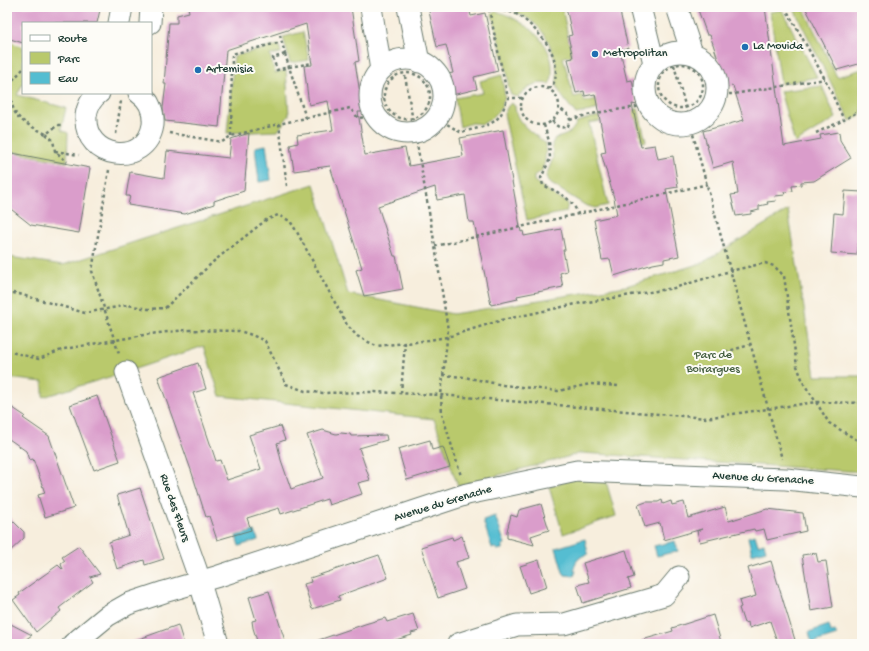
<svg xmlns="http://www.w3.org/2000/svg" width="869" height="651" font-family="'Gochi Hand',sans-serif">
  <rect width="100%" height="100%" fill="#fdfcf7"/>
  <filter id="ink" filterUnits="userSpaceOnUse"><feTurbulence type="fractalNoise" baseFrequency=".025" numOctaves="2"/><feDisplacementMap in="SourceGraphic" scale="8" xChannelSelector="R" yChannelSelector="G"/><feConvolveMatrix kernelMatrix="1 2 1 2 8 2 1 2 1" color-interpolation-filters="sRGB"/></filter>
  <filter id="wash" filterUnits="userSpaceOnUse"><feTurbulence type="fractalNoise" baseFrequency=".012" numOctaves="4" result="noise"/><feDisplacementMap in="SourceGraphic" scale="16" xChannelSelector="R" yChannelSelector="G"/><feGaussianBlur stdDeviation="0.9" result="paint"/><feColorMatrix in="noise" values="0 0 0 0 0 0 0 0 0 0 0 0 0 0 0 0 0 1.4 0 .05"/><feComposite in="paint" operator="in"/></filter>
  <g filter="url(#wash)">
    <rect width="100%" height="100%" fill="#f7eedd"/>
    <path fill="#b9c96c" stroke="#6c8350" d="M524,7L540,8L542,7H562L572,56L563,57L574,97L582,95L585,102L596,99L609,107L576,114C570,106 560,96 557,86C556,82 558,76 557,71C554,52 547,32 530,20C526,17 519,14 514,12Z
      M803,7L837,77L862,69V114L850,121L794,9Z
      M782,10L817,77L781,84L770,12Z
      M496,11C521,19 550,38 552,66C552,74 553,78 549,84C533,81 529,87 517,97L511,95L508,87V77L492,14Z
      M303,32L309,60L290,63L283,37Z
      M7,41L23,47V83L17,95L66,108L61,130L68,133L67,162L7,151Z
      M279,45L281,53L270,55L275,73L286,70L289,115L278,131L227,133L234,56Z
      M502,75L505,97L501,108L494,116L483,124L472,123L460,127L455,98L483,93L480,81Z
      M822,86L836,118L795,143L780,91Z
      M511,103L515,106C515,124 534,133 546,144L545,161L542,171L534,176V181L558,198L568,203L566,212L527,220L504,114L508,106Z
      M638,109L646,142H642L636,118L619,122L618,118L589,123L608,205L595,208L585,205L548,182L546,176L553,158L552,144L555,138C566,136 572,133 577,122L589,118Z
      M314,184L348,294L453,314L626,286L702,263L788,210L815,376H862V472L582,453L458,486L434,419L220,396L204,346L126,372L43,397V382L7,378V252L9,257L63,265Z
      M580,476L606,481L616,516L563,534L549,487Z"/>
    <path fill="#54bdd1" stroke="#3a7d82" d="M266,145L271,180L259,182L255,147Z
      M495,516L505,544L502,545V549L497,550L495,548H492L483,520Z
      M255,531L258,540L239,546L236,536Z
      M755,535L758,545L764,543L766,550L752,554L748,537Z
      M585,539L588,554C580,556 574,561 574,571H576L574,576L565,575L563,572L556,548Z
      M675,541L678,551L657,556L654,546Z
      M829,625L831,632L835,631L837,635L812,643L809,632Z"/>
    <g id="blocks">
      <path fill="#da9dcb" d="M7,7H87L100,10L97,23H23V43L7,38Z
        M188,7H351L359,61L355,62L363,112H358L365,155L405,148L409,166L463,156L460,138L503,130L521,232L523,231L524,236L561,229L565,250H563L567,271L560,273L563,287L517,296L518,299L491,305L474,222H469L465,195L437,200L435,187L378,206L394,256H396L403,289L364,296L356,270L362,268L330,166L294,171L290,145L298,143L297,135L333,130L328,101L309,105L304,66L312,65L306,24L226,50L219,127L165,121L163,108L166,84H164L169,23H177V15L189,12Z
        M428,7H469L471,16L485,13L498,71L474,77L477,89L452,95L447,74L453,73L446,45L437,47Z
        M566,7H619L628,48L620,50L627,81L632,80L637,105L632,104L641,147L655,145L658,159L673,156L678,187L666,189L679,256L664,259V262L653,264L614,276L610,259L602,260L594,220L617,215L614,198L601,153L606,152L595,94L585,96L584,91L576,93L568,59L573,58L568,36L572,35Z
        M697,7H765L784,146L821,139L820,135L839,132L840,140L851,158L814,181L801,182V185L792,186L793,191L784,192L785,195L775,196L776,201L767,202L768,204L759,206V210L751,212V214L736,216L731,195L738,194L733,162L713,168L703,131L744,120L733,86L727,87L710,35H707Z
        M805,7H862V63L837,70Z
        M249,133L244,191L214,201V204L185,214L128,205L130,196H126L130,172L164,178L167,151L229,158L231,139Z
        M7,152L90,168L79,233L31,225L7,206Z
        M845,191L862,192V244H858L857,255L831,253L834,213L843,214Z
        M198,363L206,389L193,393L216,461L220,460L227,480L261,469L249,435L280,426L285,440L277,443L281,460L291,489L323,478L307,435L323,430L336,434L341,433L350,434L351,436L386,435L387,440L359,448L370,480L358,483L362,494L329,505L327,499L281,514L279,508L247,518L251,530L217,540L209,516L206,517L191,470L158,377Z
        M97,396L120,461L94,470L70,405Z
        M7,404L25,416L23,418L49,436L74,508L45,517L38,495L45,493L33,459L29,460L26,451L9,439L7,442Z
        M430,440L432,450L443,447L450,467L407,480L398,449Z
        M140,488L164,559L145,565L144,560L117,569L109,542L129,535L117,495Z
        M662,500L663,504L671,501L672,505L684,502L688,518L725,507L729,521L767,509L803,513L806,531L767,540L764,529L755,531L754,529L700,542L697,531L702,529L664,540L660,523L645,527L638,505L646,502H658Z
        M541,504L549,530L531,536L534,545L507,538V531L511,515L517,517L519,510Z
        M7,515L24,532V538L7,554Z
        M462,536L469,558L456,562L465,589L438,598L421,547L452,537L453,540Z
        M79,546L100,574L90,577L93,582L59,608L61,611L36,632L13,600L20,595L19,593L58,565L63,570L61,564L65,561L62,557Z
        M626,550L634,577L628,579L631,588L583,603L577,585L589,582L583,563Z
        M816,553L818,562L826,561L833,607L811,611L802,555Z
        M379,555L388,578L338,596L340,600L312,609L304,584L311,582L310,578Z
        M539,560L547,587L529,593L520,566Z
        M771,561L795,640L782,644H778L770,621L749,628L748,622L744,623L739,608L741,607L739,601L756,596L748,568Z
        M269,591L286,644H258L253,628L252,621L256,620L249,597Z
        M413,614L419,631L411,633L412,635L383,644H314L313,642L365,624L385,618L387,622Z
        M713,615L721,642L712,644H643L642,640L673,631L672,628Z
        M7,622L32,635L19,644H7Z
        M178,625L184,644H131V642Z"/>
    </g>
  </g>
  <g filter="url(#ink)">
    <use href="#blocks" fill-opacity="0" stroke="#6b7b6f" stroke-width="1"/>
    <g fill="none" stroke-linecap="round" stroke-linejoin="round">
      <g stroke="#6b7b6f" stroke-width="23">
        <path id="minor" d="M371,7L381,70
          M408,7L419,62
          M640,7L654,63
          M677,7L692,53
          M119,23L122,7
          M150,23L151,7
          M645 88a36 36 0 1 1 72 0a36 36 0 1 1-72 0Z
          M370 96a37 37 0 1 1 74 0a37 37 0 1 1-74 0Z
          M99,93C92,98 87,107 86,116C83,160 146,168 153,125C154,113 150,100 139,93
          M126,372L196,569L218,644
          M73,644L107,616L128,604L164,592L219,576L467,494L577,471L786,479L862,487
          M458,644L517,625L564,624L664,595L679,577"/>
      </g>
      <path stroke="#6b7b6f" stroke-width="2.5" stroke-dasharray="3 3" stroke-linecap="butt" d="M486,7C492,12 509,9 518,15C528,21 544,38 550,49C556,60 560,80 549,89
        M785,7L825,79L844,120L862,109
        M489,9L508,98H522
        M501,10L511,7
        M280,35L285,54
        M285,54L289,67L277,70L273,58Z
        M659 86a22 22 0 1 1 44 0a22 22 0 1 1-44 0Z
        M674,65L782,459
        M23,69L10,83C11,118 17,119 46,134L58,125H61
        M384 96a23 23 0 1 1 46 0a23 23 0 1 1-46 0Z
        M405,76L435,246L448,330L441,395L442,414L461,476
        M521 106a19 19 0 1 1 38 0a19 19 0 1 1-38 0Z
        M717,94H733L825,79
        M306,118L350,108L358,118L376,116
        M437,118L460,132C474,129 493,127 501,114C504,109 505,103 508,98
        M570,120C595,111 622,110 648,105
        M552,121C557,127 560,129 568,126L570,120L569,115L559,108
        M544,125L549,141L550,159L541,178L543,185C558,192 572,198 578,214L708,184
        M169,133L222,142L231,136L279,124
        M816,133L844,120
        M46,134L53,140L55,151L67,162
        M116,134L121,101
        M231,136L232,54L282,42
        M55,151L79,155
        M109,170L92,271L119,354
        M287,186L279,124L306,118L289,67L313,63
        M435,246L578,214
        M7,292L19,294L85,313L128,305L148,309L165,308L214,261L266,220L278,215L290,221L297,232L347,325L357,336L376,346L416,342L447,337L502,320L576,304L674,288L730,271L765,263L774,266L784,276L797,366L804,384L816,402L862,403
        M7,351L39,359L64,349L150,334L186,330L239,331L252,335L265,341L286,384L305,391L323,393L373,392L441,395L705,418L816,402L829,423L862,443
        M714,355L750,345
        M443,375L464,377L503,385L558,391L590,384L618,386
        M401,393L405,343"/>
      <use href="#minor" stroke="#fff" stroke-width="21"/>
    </g>
  </g>
  <g fill="#1f6fb2" stroke="#fdfcf7" stroke-width="1.5">
    <circle cx="745" cy="47" r="4"/>
    <circle cx="595" cy="54" r="4"/>
    <circle cx="198" cy="70" r="4"/>
  </g>
  <g text-anchor="middle" dominant-baseline="central" stroke-width="4" stroke-linejoin="round" paint-order="stroke">
    <g font-size="12" fill="#1f3d34" stroke="#fdfcf7" text-anchor="start">
      <text x="753" y="47">La Movida</text>
      <text x="603" y="54">Metropolitan</text>
      <text x="206" y="70">Artemisia</text>
    </g>
    <g font-size="12" fill="#466042" stroke="#fdfcf7">
      <text x="713" y="356">Parc de<tspan x="713" dy="14">Boirargues</tspan></text>
    </g>
    <g font-size="12" fill="#1f3d34" stroke="#fdfcf7">
      <text transform="translate(763 479) rotate(3)">Avenue du Grenache</text>
      <text transform="translate(443 504) rotate(-17)">Avenue du Grenache</text>
      <text transform="translate(174 508) rotate(71)">Rue des Fleurs</text>
    </g>
  </g>
  <rect width="869" height="651" fill="none" stroke="#fdfcf7" stroke-width="24"/>
  <rect x="22" y="22" width="130" height="72" fill="#fdfcf7" stroke="#a4b0a9"/>
  <rect x="30" y="35" width="20" height="6" fill="#ffffff" stroke="#a4b0a9"/>
  <text x="58" y="42" font-size="12" fill="#1f3d34">Route</text>
  <rect x="30" y="52" width="20" height="12" fill="#b9c96c" stroke="#a4b0a9"/>
  <text x="58" y="62" font-size="12" fill="#1f3d34">Parc</text>
  <rect x="30" y="72" width="20" height="12" fill="#54bdd1" stroke="#a4b0a9"/>
  <text x="58" y="82" font-size="12" fill="#1f3d34">Eau</text>
</svg>
